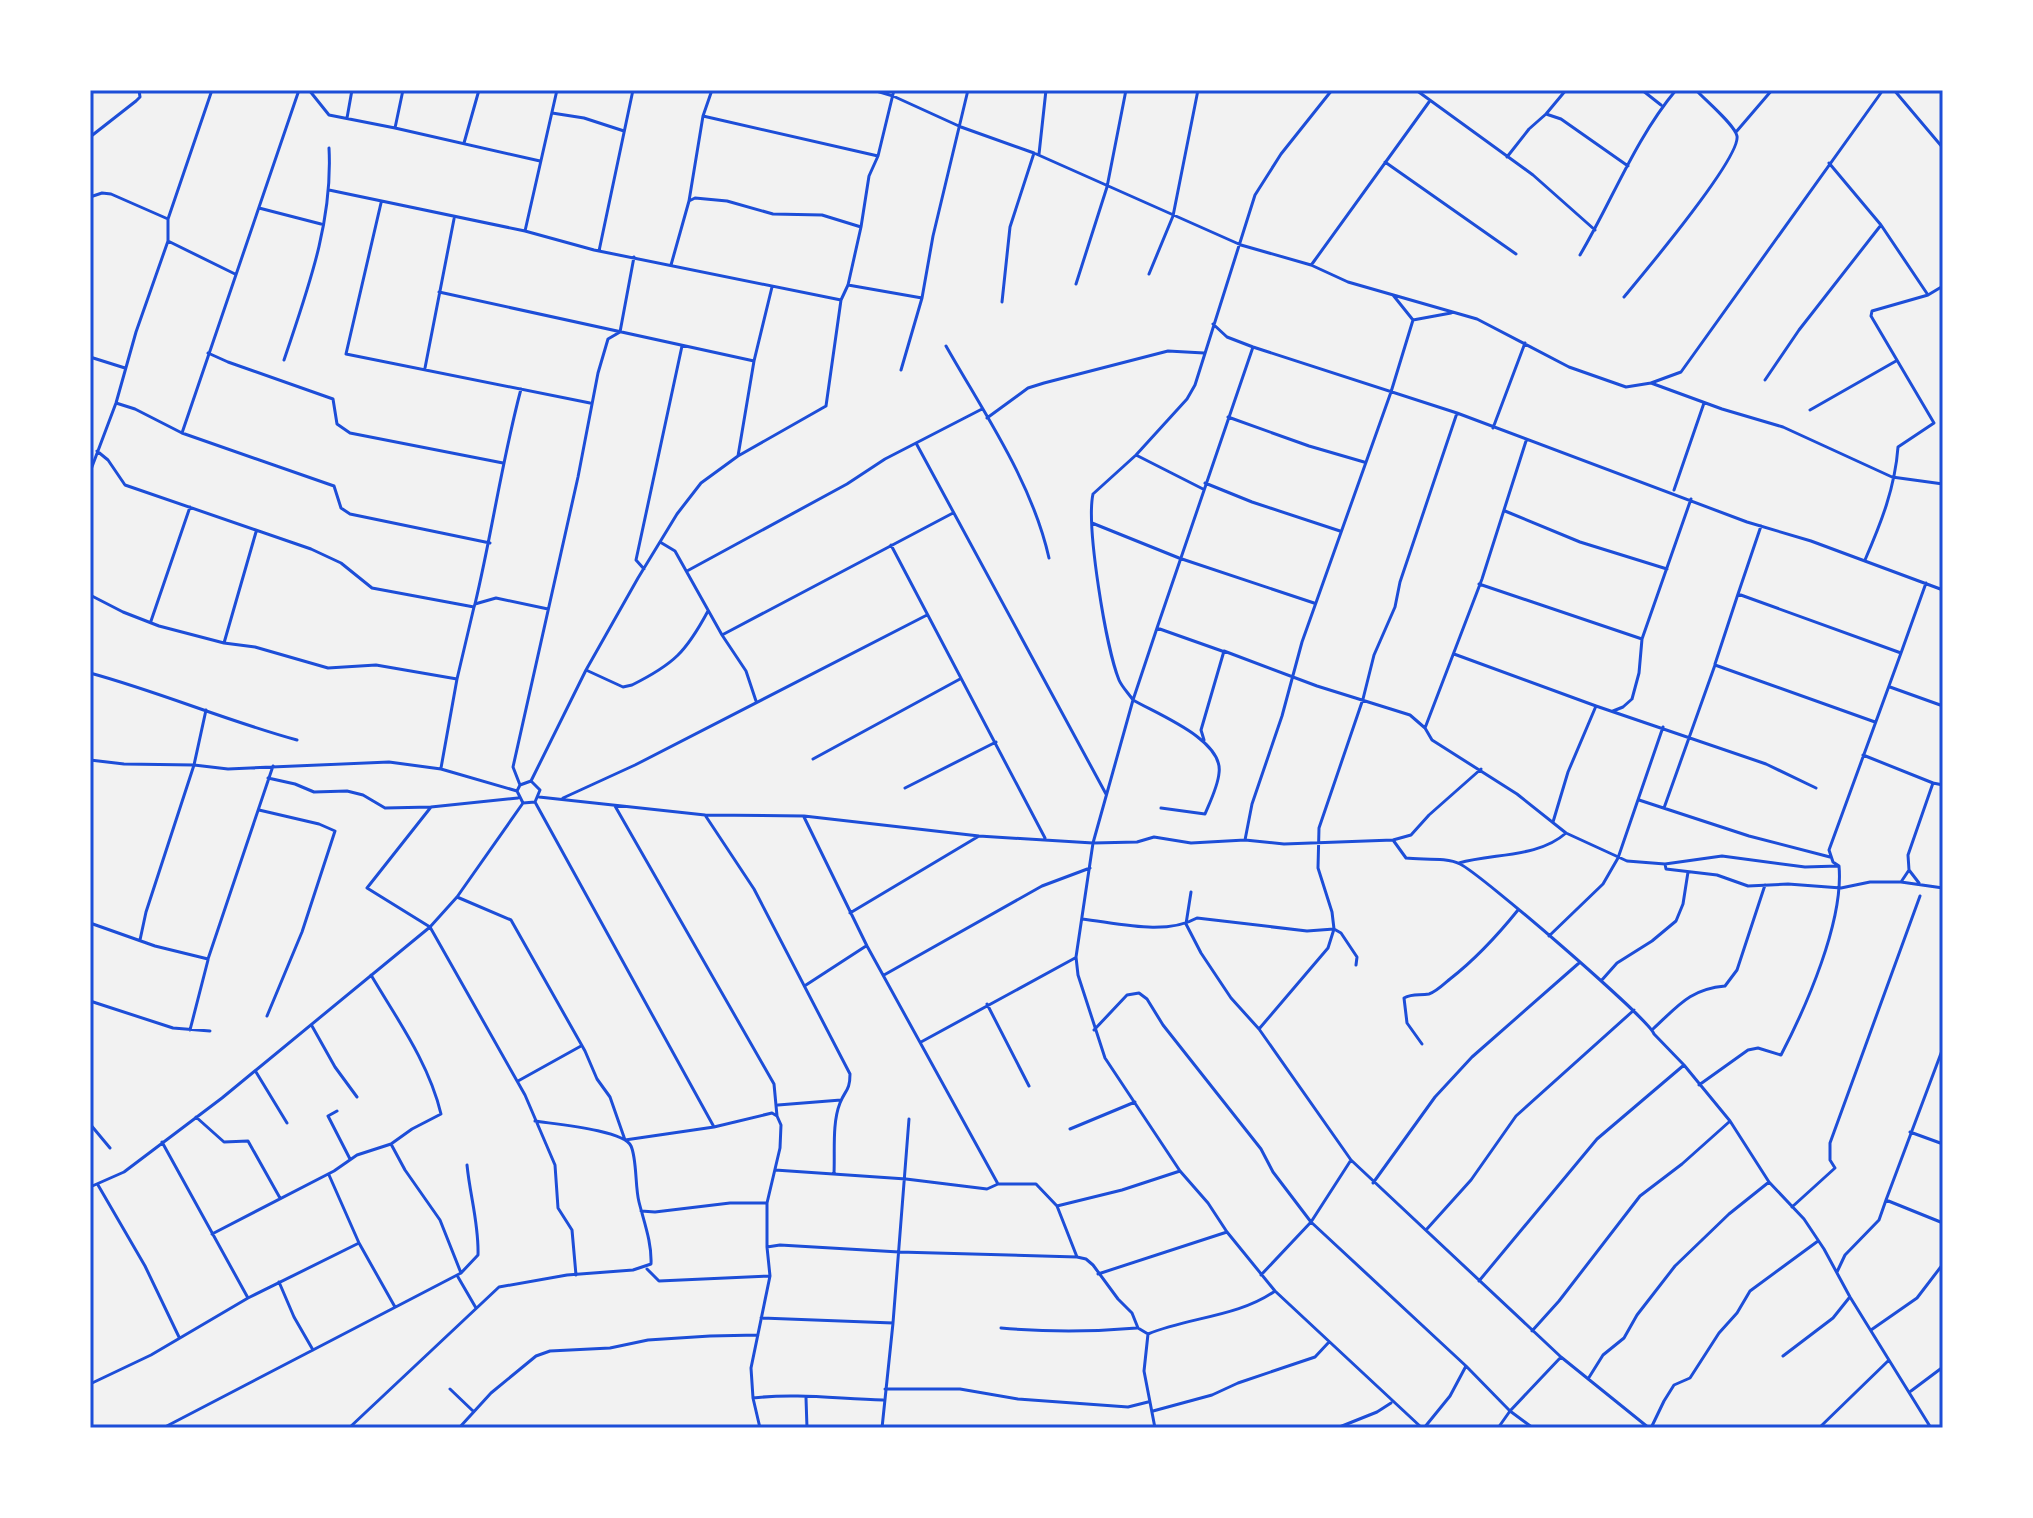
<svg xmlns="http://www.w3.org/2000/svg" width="2033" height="1518" font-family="'Titillium Web',sans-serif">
  <rect width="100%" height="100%" fill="#f2f2f2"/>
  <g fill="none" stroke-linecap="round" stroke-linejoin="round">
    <path stroke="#1d4ed8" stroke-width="3" d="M309,90L329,115L395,128L540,161
      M873,90L893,96L961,127L1034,153L1241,245L1311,265L1348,282L1477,319L1569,367L1626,387L1651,383L1722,409L1783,427L1892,477L1943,484
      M1332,90L1281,154L1255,195L1195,385L1187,399L1136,455L1093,494C1086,526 1106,648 1119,680C1122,687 1129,694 1133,700L1093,843L1137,842L1154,837L1191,843L1245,840L1284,844L1393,840L1411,835L1429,815L1481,769
      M1416,90L1533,175L1595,230
      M1642,90L1661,105
      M1894,90L1943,148
      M552,113L584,118L624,131
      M1546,114L1566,90
      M703,116L878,156
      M347,118L352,90
      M395,128L403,90
      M1736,132L1772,90
      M90,137L136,101L140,97L139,90
      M464,143L479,90
      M1039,154L1046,90
      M1507,157L1529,129L1546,114L1561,119L1628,166
      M1385,162L1516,254
      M329,190L525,231L557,90
      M90,197L102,193L111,194L168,219
      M689,201L695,198L727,201L773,214L822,215L861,227
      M381,203L346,354L590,403
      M259,208L321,224
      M1881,225L1928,295
      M525,231L594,250L841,300
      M168,241L235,274
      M599,251L633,90
      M1580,255C1612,201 1635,139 1676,90
      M1312,264L1429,102
      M671,265L689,201L703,116L712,90
      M1149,274L1173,216L1198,90
      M1076,284L1107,187L1126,90
      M848,285L922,298
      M439,292L754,361
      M1393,295L1413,320
      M1624,297C1643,274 1741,158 1737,136C1735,125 1705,100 1696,90
      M1002,302L1010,227L1034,153
      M1413,320L1451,313
      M1213,324L1227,337L1253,347L1457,413L1747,522L1811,541L1943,590
      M946,346C984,413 1032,482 1049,558
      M208,353L228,362L333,399L337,424L350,433L503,463
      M90,357L125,368
      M284,360C307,291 333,223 329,148
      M425,368L454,219
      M901,370L922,298L933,236L968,90
      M1765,380L1799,330L1881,225L1829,163
      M1651,383L1681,372L1883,90
      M116,403L135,409L182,433L334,486L341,508L350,514L490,543
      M1810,410L1896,361
      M1228,417L1309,446L1364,462
      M987,418L1028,388L1044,383L1168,351L1204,353
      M1493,428L1525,343
      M182,433L299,90
      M916,443L1106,794
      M97,451L108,460L125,485L311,549L341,563L372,588L474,607L475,604L496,598L548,609
      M1136,455L1203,489
      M738,456L754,361L772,287
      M90,472L116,403L136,332L168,241V219L212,90
      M1205,483L1252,502L1340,531
      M1674,490L1704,403
      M1505,511L1580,542L1667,569
      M1092,523L1179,558L1314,603
      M660,542L675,551L722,635L953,513
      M891,545L1045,838
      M1865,560C1881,523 1895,488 1898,447L1934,423L1871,316L1872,311L1928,295L1943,286
      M644,569L636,560L682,346
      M687,571L847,484L885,459L982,409
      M1479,584L1642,639
      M1738,594L1761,526
      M90,595L123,612L159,626L224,643L255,647L328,668L376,665L457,679
      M475,604C492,533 502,460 521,389
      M151,621L190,507
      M1157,628L1253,347
      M722,635L746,671L756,701
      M224,643L256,532
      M1454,654L1596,706L1766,764L1816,788
      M1715,664L1738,594L1901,653L1926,583
      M586,670L623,687L632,685C674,664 686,652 708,611
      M90,673C160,692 227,721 297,740
      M1890,687L1943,706
      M1613,711L1623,707L1632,699L1639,673L1642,639L1691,499
      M1425,728L1482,579L1526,441
      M1204,740L1201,730L1224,651L1317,686L1410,715L1425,728L1432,740L1517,794L1566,833
      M1863,755L1933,783
      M813,759L960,679
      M90,760L124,764L194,765L228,769L389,762L441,769L517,791
      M441,768L457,679L474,607
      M268,778L295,784L314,792L347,791L363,795L385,808L431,807L367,888L430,927L525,1095L555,1165L558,1208L572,1230L576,1275
      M531,781L540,790L535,802L523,803L517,791L520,785L531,781L586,670L638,578L677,514L701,483L738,456L826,406L841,300L848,285L861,227L869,176L878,156L894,90
      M520,785L513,767L578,477L598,373L608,339L620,332L634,257
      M905,788L996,742
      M539,797L705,815L754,889L850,1074C850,1091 845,1090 840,1103C832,1123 835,1151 834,1173
      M563,798L635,765L927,615
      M1639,800L1749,836L1830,857
      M535,802L714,1127
      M615,806L774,1084L777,1116L781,1125L780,1148L767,1203V1247L770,1276L751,1368L753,1398L760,1428
      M431,807L518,798
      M1161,808L1205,814C1210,802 1218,786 1219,773C1224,740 1157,714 1133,700L1157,628L1222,651
      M1664,808L1715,665L1875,722
      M259,810L319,824L335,831L302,932L267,1016
      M705,815L804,816L979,836L1093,843L1076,957L1078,975L1105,1058L1180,1171L1208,1203L1227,1232L1275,1291L1422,1428
      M1553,822L1568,772L1596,706
      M1245,840L1252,804L1282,716L1302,642L1391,392L1413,320
      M1393,840L1406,858C1421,860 1447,857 1460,864C1481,874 1650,1020 1654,1034L1684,1065L1730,1121L1769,1182L1804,1219L1824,1249L1850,1297L1931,1428
      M1459,863C1493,853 1538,858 1566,833L1627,861L1665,864L1722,856L1805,867L1838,866
      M1665,864L1666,869L1717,875L1748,886L1788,884L1841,888L1870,882H1901L1909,870
      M1901,882L1943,888
      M1919,883L1909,870L1908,855L1933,783L1943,785
      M1191,892L1186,924L1201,953L1231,998L1259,1029L1351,1160L1561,1357L1649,1428
      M457,897L511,920L585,1051L597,1079L610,1097L625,1140L714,1127L772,1113L777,1116
      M850,913L979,836
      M1082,919C1117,923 1165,936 1197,918L1307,931L1334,929L1341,933L1357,957L1356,965
      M90,923L155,946L208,959L273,766
      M1549,936L1603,884L1618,858L1663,727
      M140,940L146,912L194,765L206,710
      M884,975L1042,886L1090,868
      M1601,981L1617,963L1652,941L1676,921L1683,904L1688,872
      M806,985L866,946
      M90,1001L173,1028L210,1031
      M987,1004L1029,1086
      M312,1026L335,1067L357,1097
      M1259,1029L1328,948L1334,929L1332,912L1318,868L1319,828L1363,699L1374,655L1395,607L1400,582L1457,413
      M1653,1029C1678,1006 1690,989 1725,986L1737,970L1765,885
      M190,1030L208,960
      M1094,1030L1127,995L1139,993L1147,999L1163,1025L1261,1149L1273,1172L1311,1222L1466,1366L1450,1396L1424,1428
      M921,1042L1075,958
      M1422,1044L1407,1023L1404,998C1413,993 1420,996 1429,994C1436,992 1444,984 1450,979C1477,958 1497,936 1518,910
      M1943,1048L1886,1200L1943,1223
      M256,1072L287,1123
      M518,1081L581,1046
      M1699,1085L1748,1050L1758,1048L1781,1055C1806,1007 1844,921 1839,866L1833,862L1829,850L1901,653
      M778,1105L841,1100
      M337,1111L328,1116L350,1159
      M196,1117L224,1142L248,1141L280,1198
      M90,1124L110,1148
      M1070,1129L1135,1102
      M1910,1132L1943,1144
      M162,1142L248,1298L359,1243
      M391,1144L405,1170L440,1220L461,1273
      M775,1170L906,1179L987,1189L998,1184L867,946L804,817
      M329,1175L359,1243L395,1307
      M1373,1183L1435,1097L1472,1057L1579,963
      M998,1184H1036L1057,1206L1077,1257
      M98,1185L145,1266L179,1337
      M90,1187L124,1172L222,1098L430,927L457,897L523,803
      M1057,1206L1122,1190L1180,1171
      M1792,1207L1835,1168L1830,1160V1143L1920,896
      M641,1211L655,1212L730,1203H767
      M1426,1230L1471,1180L1516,1116L1634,1010
      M212,1234L334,1171L357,1155L391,1144L412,1129L441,1114C429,1063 397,1019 371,975
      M767,1247L780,1245L899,1252L1077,1257L1086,1259L1093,1265L1118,1299L1132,1313L1138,1328L1148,1334L1144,1371L1155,1428
      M647,1269L659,1281L770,1276
      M1837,1272L1845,1255L1879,1220L1886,1200
      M1098,1274L1227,1232
      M1261,1275L1311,1222L1351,1160
      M458,1277L476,1308
      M1479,1281L1597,1139L1684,1065
      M279,1282L294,1317L313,1350
      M761,1318L893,1323
      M1001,1328C1046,1332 1091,1332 1137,1328
      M1871,1330L1917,1298L1943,1264
      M1532,1331L1559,1301L1640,1196L1682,1164L1729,1122
      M1148,1334C1189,1317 1238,1317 1275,1291
      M1783,1356L1833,1318L1849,1298
      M1466,1366L1510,1411L1533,1428
      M1588,1379L1603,1355L1624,1338L1637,1315L1675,1266L1729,1214L1769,1182
      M90,1384L151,1355L248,1298
      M450,1389L473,1411
      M885,1389H960L1018,1399L1128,1407L1148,1402
      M1911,1391L1943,1367
      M753,1398C797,1393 839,1399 883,1400
      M806,1398L807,1428
      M1153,1411L1212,1395L1238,1383L1315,1357L1329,1342
      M163,1428L461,1273L478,1255C479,1224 470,1196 467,1165
      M349,1428L499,1287L567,1275L633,1270L651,1264C652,1243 644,1222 639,1202C635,1187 637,1159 631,1146C624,1130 553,1124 535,1121
      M459,1428L491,1393L536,1356L550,1351L610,1348L648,1340L710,1336L758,1335
      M882,1428L893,1323L909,1119
      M1337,1428L1377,1412L1391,1403
      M1498,1428L1510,1411L1561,1357
      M1651,1428L1664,1401L1674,1385L1690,1378L1719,1333L1737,1313L1750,1291L1818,1241
      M1819,1428L1889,1360"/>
  </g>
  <rect width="2033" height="1518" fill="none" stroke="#ffffff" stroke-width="184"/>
  <rect x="92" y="92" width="1849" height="1334" fill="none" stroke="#1d4ed8" stroke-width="3"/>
</svg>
